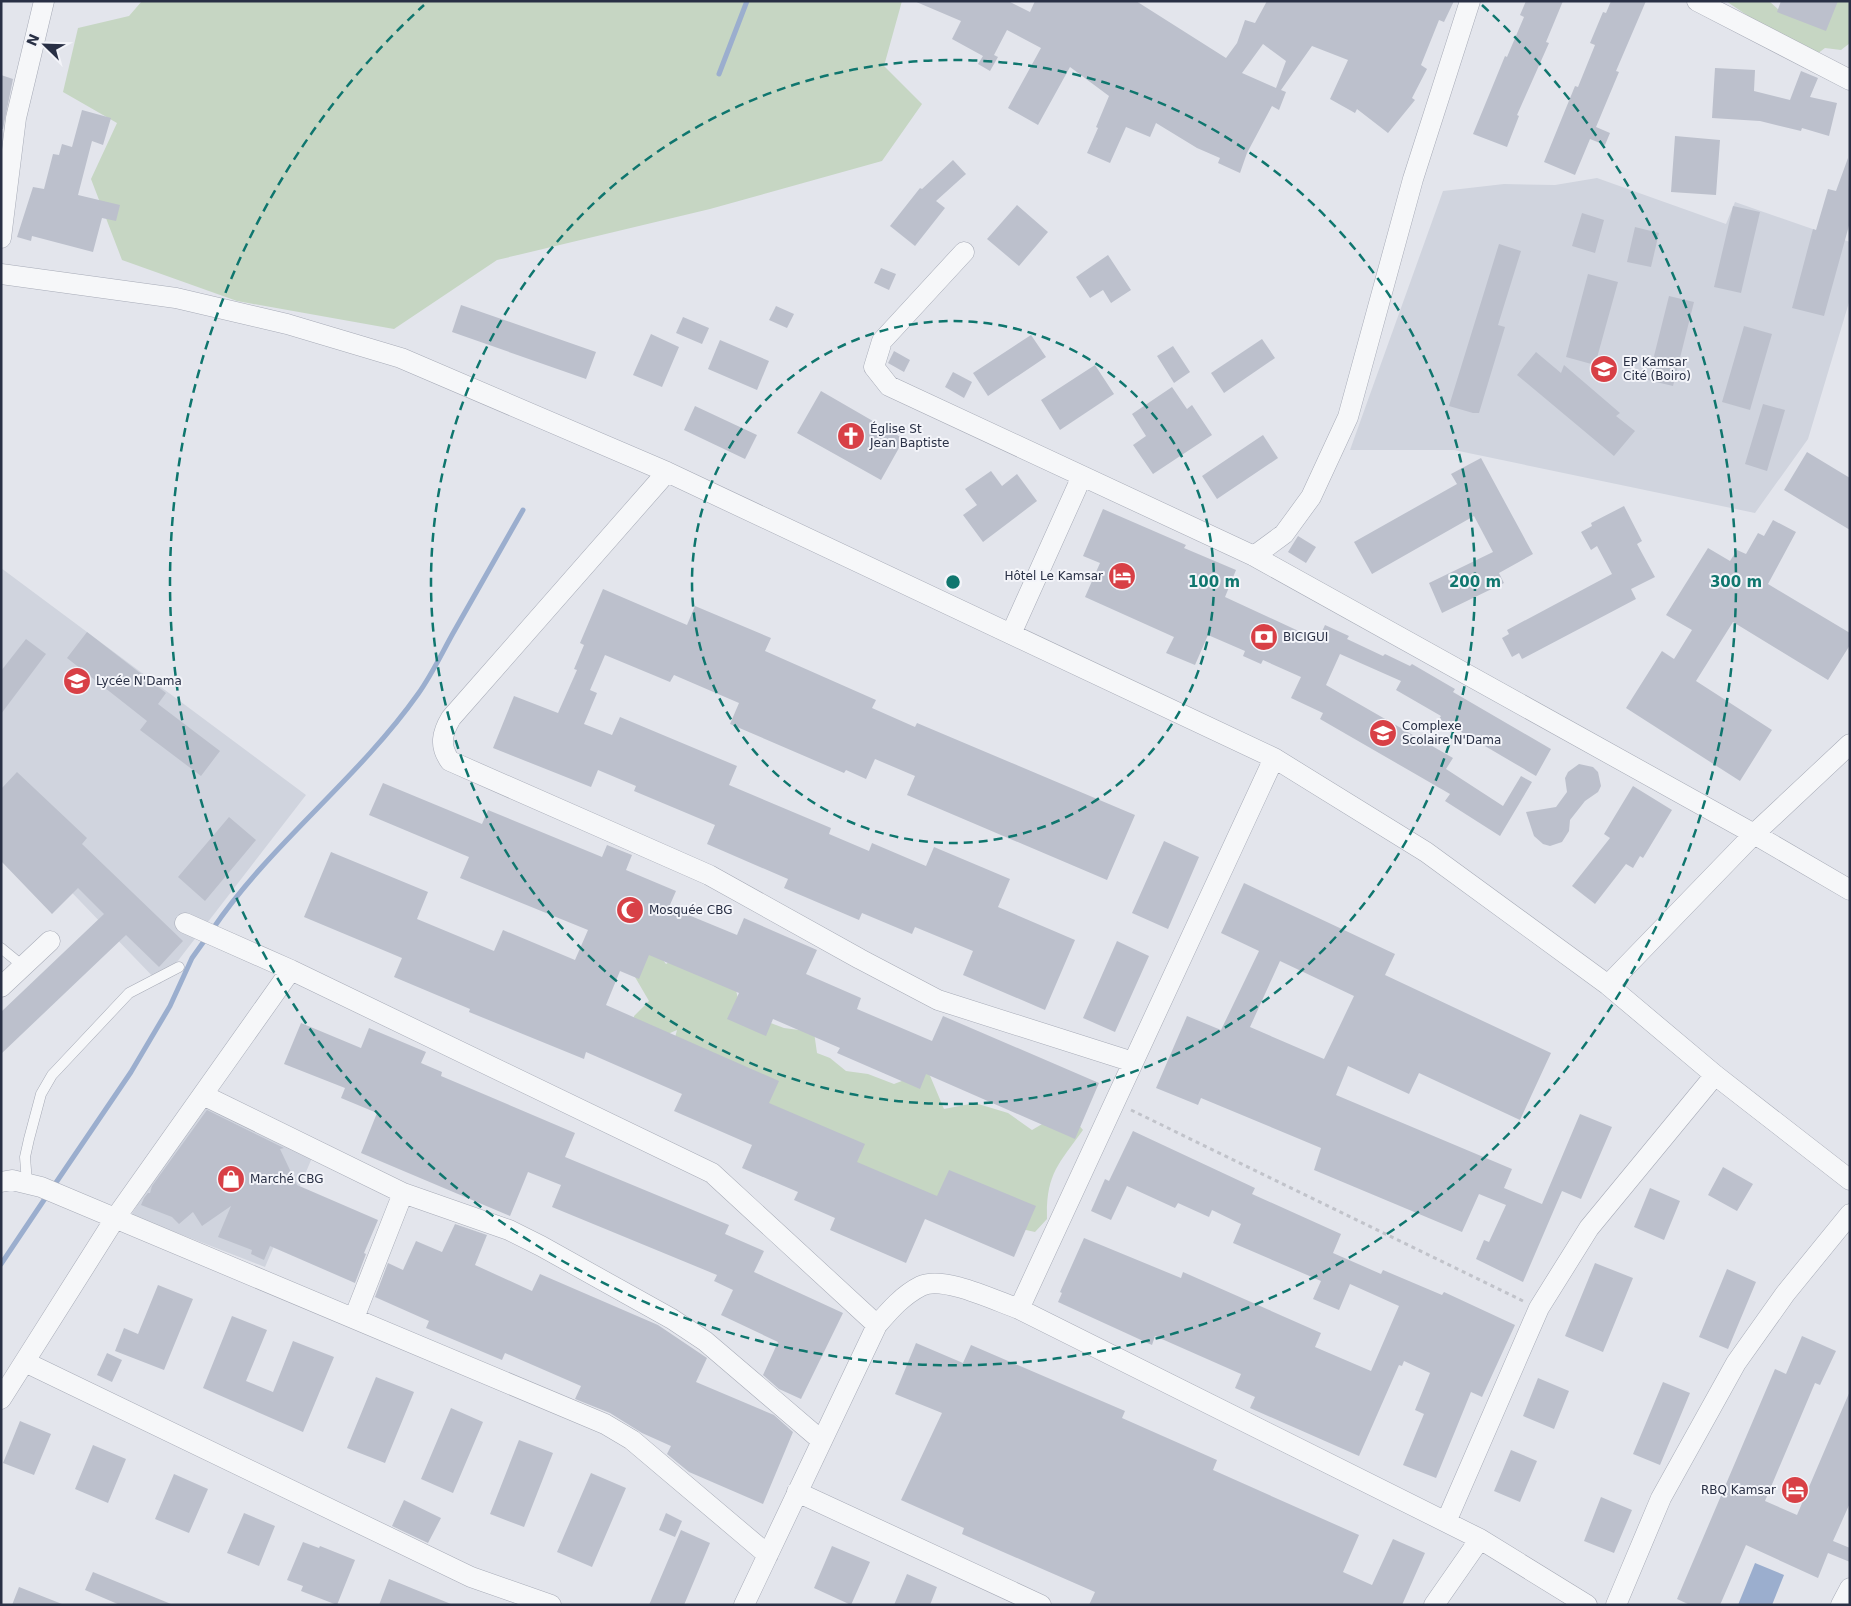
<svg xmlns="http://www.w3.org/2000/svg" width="1851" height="1606" font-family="'DejaVu Sans',sans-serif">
  <rect width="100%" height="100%" fill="#e3e5ec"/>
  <path fill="#d0d4de" d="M1597,178L1726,224L1735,202L1850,242V299L1808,439L1755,513L1454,450H1350L1443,191L1504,184L1555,185Z
    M1,568L306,795L160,984L1,819Z
    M206,1096L318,1144L265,1267L131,1215Z"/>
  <path fill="#c6d6c3" d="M142,1H902L884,66L922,104L882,161L710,209L497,260L394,329L237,301L122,260L91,179L117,123L63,92L78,28L129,16Z
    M1726,1H1769L1780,11L1822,13L1838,1H1850V43L1841,50L1825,48L1817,54L1748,16Z
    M653,947L666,964L687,951C716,969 739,972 739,1011L784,1028L814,1032L817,1053L830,1058L846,1071L868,1074L894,1084L928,1071L944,1109L975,1103L1008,1113L1032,1130L1066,1110L1083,1130C1058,1165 1046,1174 1047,1219L1035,1232L969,1217L913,1208L671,1053L677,1030L654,1040L635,1038L634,1016L649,1001L628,965Z"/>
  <path fill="#9baece" d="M1755,1563L1784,1575L1772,1605H1738Z"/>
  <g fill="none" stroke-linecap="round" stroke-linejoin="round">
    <path stroke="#9baece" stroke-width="5" d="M719,74L747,1
      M212,930C271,843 357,780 418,694C431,676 441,655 452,635C475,594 499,552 523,510
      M53,1187L131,1072L170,1006L192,958L207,937
      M1,1264L48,1194"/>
  </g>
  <path fill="#bcc0cc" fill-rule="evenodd" d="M914,1H1008L1030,12L1035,1H1136L1226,58L1237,43L1245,20L1255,23L1267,1H1454L1444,22L1439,20L1421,65L1427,69L1412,98L1415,100L1388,133L1357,109L1355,113L1330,99L1348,60L1312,46L1281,90L1286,92L1279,110L1272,106L1247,153L1240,173L1218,163L1220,158L1197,148L1156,123L1150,137L1126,127L1110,163L1087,153L1098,128L1096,127L1109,96L1070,67L1038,125L1008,108L1041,48L1007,30L994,55L998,57L990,71L978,64L983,56L952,39L961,21ZM1263,44L1286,61L1276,88L1242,73Z
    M1526,1H1563L1546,42L1549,43L1517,115L1519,116L1507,147L1473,134L1505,56L1507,57L1524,17L1520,15Z
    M1611,1H1646L1616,71L1619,72L1596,127L1610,133L1605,145L1590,139L1575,175L1544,162L1575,86L1578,87L1595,45L1590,43L1603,12L1606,13Z
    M1781,1H1838L1826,31L1777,12Z
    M1715,68L1755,70L1754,91L1790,100L1801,71L1818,78L1810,97L1837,103L1829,136L1802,128L1801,131L1760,121L1712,118Z
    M1,75L13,79L3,129H1Z
    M82,110L111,118L103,145L92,141L78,195L120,205L116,221L102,218L93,252L32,236L31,241L17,237L33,187L44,189L53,154L59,155L62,144L72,147Z
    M1675,136L1720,140L1716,195L1671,192Z
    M1848,158L1850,222L1824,316L1792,308L1813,229L1816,230L1828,189L1836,191Z
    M953,160L966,174L936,201L945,208L915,246L890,226L920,188L922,189Z
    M1017,205L1048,232L1019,266L987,239Z
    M1733,206L1760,212L1741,293L1714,287Z
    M1582,213L1604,220L1595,253L1572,246Z
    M1635,227L1659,233L1651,267L1627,262Z
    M1499,244L1521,251L1498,325L1505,327L1479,413H1473L1449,406Z
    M1108,255L1131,290L1111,303L1103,290L1090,298L1076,277Z
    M881,268L896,274L889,290L874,283Z
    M1588,274L1618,282L1595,365L1566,357Z
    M1669,296L1694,302L1673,386L1648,380Z
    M461,305L596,352L586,379L452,332Z
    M776,306L794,314L787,328L769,320Z
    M683,317L709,328L702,344L676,333Z
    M1744,326L1772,334L1750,410L1722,402Z
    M651,334L679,347L662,387L633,375Z
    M1031,335L1046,357L988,396L973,373Z
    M1262,339L1275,358L1224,393L1211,373Z
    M720,340L769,361L757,390L708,369Z
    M1173,346L1190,372L1174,383L1157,356Z
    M894,351L910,360L904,372L888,363Z
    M1536,352L1561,373L1564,365L1620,413L1616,416L1635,431L1614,456L1517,375Z
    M1095,365L1114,394L1060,430L1041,400Z
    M953,372L972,382L964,398L945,387Z
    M1172,387L1187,409L1192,405L1212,435L1153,474L1133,445L1146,436L1132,414Z
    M821,391L904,439L881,480L797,433Z
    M1763,404L1785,410L1767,471L1745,464Z
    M695,406L757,435L745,459L684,430Z
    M1263,435L1278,458L1217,499L1202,476Z
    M1807,452L1850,478V530L1784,490Z
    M1481,458L1533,554L1499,573L1504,583L1442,613L1429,583L1493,552L1474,516L1372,574L1354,542L1457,484L1451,474Z
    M991,471L1002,486L1017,474L1037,501L983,542L963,515L977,505L965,489Z
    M1624,506L1642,541L1637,544L1655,577L1631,589L1636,599L1522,659L1519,653L1512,657L1502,638L1509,634L1507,630L1612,574L1597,546L1591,550L1581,532L1592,526L1591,523Z
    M1103,509L1186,545L1184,548L1236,570L1225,597L1318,640L1325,625L1349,636L1347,639L1383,656L1385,654L1410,666L1412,664L1455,689L1453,692L1551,749L1536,776L1439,719L1441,716L1396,690L1401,681L1340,654L1326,685L1453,758L1446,769L1503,806L1521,776L1532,782L1500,836L1445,801L1450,794L1320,719L1323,713L1291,698L1301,677L1263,660L1261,664L1243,656L1245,651L1208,635L1195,665L1166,653L1174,637L1085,597L1100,563L1083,556Z
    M1773,520L1796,532L1768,584L1850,633V645L1828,680L1733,622L1696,681L1772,730L1740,781L1626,708L1662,651L1674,659L1692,630L1666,615L1708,548L1730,561L1737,550L1746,554L1758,533L1764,536Z
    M1298,536L1316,547L1306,563L1288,552Z
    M603,589L687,625L695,606L771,638L765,651L876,700L872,708L915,727L917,723L1135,815L1107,880L907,795L915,776L875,759L866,779L846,770L844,773L730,724L739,703L674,675L670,682L605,655L590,690L597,693L584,724L612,735L620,717L737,766L729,785L831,828L829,834L869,851L872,843L926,866L934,847L1010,879L998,907L1075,940L1045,1010L963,975L973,951L915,927L912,934L862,913L859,920L784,888L788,879L707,844L715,825L634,791L636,786L598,770L591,787L493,748L514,696L558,713L577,670L574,669L584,645L580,643Z
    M87,632L166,693L158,704L220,751L201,776L140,730L147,721L67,658Z
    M26,639L46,654L1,714V671Z
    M1579,764L1593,767L1598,772L1601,786L1598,792L1585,801L1570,820L1569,831L1562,842L1550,846L1543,844L1534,836L1526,812L1556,807L1567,792L1565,778L1568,772Z
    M17,772L87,838L82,844L183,941L159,967L126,935L1,1054V1012L104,914L78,888L52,914L1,861V789Z
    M383,783L482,824L488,810L602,857L607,845L632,855L626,870L676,891L669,907L737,935L744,918L817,950L806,974L861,998L857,1009L932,1041L943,1016L1099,1083L1075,1139L926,1074L920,1089L837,1053L840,1048L773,1019L766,1036L727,1019L739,993L649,955L639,979L620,971L606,1005L779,1081L769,1103L865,1144L857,1162L937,1196L949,1170L1036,1206L1014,1257L925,1219L906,1263L830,1230L835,1218L794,1200L798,1192L742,1168L752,1145L674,1111L682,1094L586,1052L584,1059L469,1012L470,1009L394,977L402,958L304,917L331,852L428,892L417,919L494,951L503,930L575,960L588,930L460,878L469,857L369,815Z
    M1633,786L1672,810L1643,858L1640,856L1633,868L1626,864L1595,904L1572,886L1610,838L1604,834Z
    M229,817L256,840L205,901L178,877Z
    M1164,841L1199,857L1168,929L1132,913Z
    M1244,883L1395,954L1385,975L1551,1053L1520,1120L1419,1073L1409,1094L1348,1066L1336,1095L1512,1169L1504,1188L1542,1204L1580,1114L1612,1127L1581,1199L1562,1191L1523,1282L1476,1259L1484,1240L1489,1242L1506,1205L1479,1194L1462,1232L1314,1170L1321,1148L1201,1098L1198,1105L1156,1088L1187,1016L1221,1030L1259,951L1221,933ZM1280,961L1354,996L1324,1059L1250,1027Z
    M1117,941L1149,956L1115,1032L1083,1018Z
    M301,1023L361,1048L369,1028L426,1052L421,1063L442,1072L441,1076L575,1133L565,1157L729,1225L725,1234L764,1251L754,1272L843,1313L801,1399L779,1389L763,1375L778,1342L721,1315L733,1290L714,1281L717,1275L552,1207L561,1185L528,1172L510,1216L361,1153L377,1113L341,1098L345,1088L284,1064Z
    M207,1110L284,1148L280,1149L297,1185L378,1220L364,1253L366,1254L355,1283L270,1246L264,1260L251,1254L252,1250L218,1237L231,1206L202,1226L193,1212L179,1224L172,1217L141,1205L144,1198L148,1193H150L152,1186Z
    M1133,1131L1255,1188L1252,1194L1341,1234L1333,1253L1381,1274L1383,1270L1442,1295L1444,1292L1515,1325L1482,1397L1471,1392L1436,1478L1403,1465L1424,1414L1415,1410L1430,1373L1404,1361L1402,1366L1399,1365L1359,1456L1250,1408L1255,1397L1235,1388L1241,1374L1155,1336L1152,1345L1058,1302L1062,1293L1060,1292L1084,1238L1181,1278L1183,1272L1321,1333L1315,1347L1371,1371L1399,1306L1350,1284L1339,1310L1313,1299L1321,1281L1233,1243L1241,1224L1212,1210L1209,1217L1178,1203L1175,1208L1127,1186L1111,1220L1091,1211L1105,1179L1109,1181Z
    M1723,1167L1753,1184L1737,1211L1708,1195Z
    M1650,1188L1680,1201L1664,1240L1634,1227Z
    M455,1224L487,1235L475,1265L532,1291L540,1274L658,1325L707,1358L696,1382L774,1415L793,1432L763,1504L689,1472L667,1454L671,1446L642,1433L610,1413L575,1399L581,1386L505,1353L502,1360L426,1328L429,1321L375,1297L388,1263L403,1270L416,1241L442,1252Z
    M1595,1263L1633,1278L1603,1352L1565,1336Z
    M1727,1269L1756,1282L1728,1349L1699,1337Z
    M158,1285L193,1299L164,1370L115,1351L124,1328L138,1334Z
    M232,1316L267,1330L246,1381L273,1392L293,1341L334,1357L303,1432L203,1388Z
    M1802,1336L1836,1351L1820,1385L1815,1383L1765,1501L1797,1515L1850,1391V1503L1833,1541L1850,1548V1562L1828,1553L1818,1578L1746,1545L1720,1605H1690L1677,1599L1775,1369L1786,1374Z
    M916,1343L963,1363L971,1345L1125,1411L1122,1418L1217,1460L1213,1470L1359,1535L1343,1572L1372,1585L1393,1539L1425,1553L1402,1605H1089L1095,1592L962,1534L964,1528L901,1500L942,1413L895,1394Z
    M107,1353L122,1360L112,1382L97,1375Z
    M376,1377L414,1392L385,1463L347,1448Z
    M1538,1378L1569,1391L1554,1429L1523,1416Z
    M1663,1382L1690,1393L1660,1465L1633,1454Z
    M451,1408L483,1422L453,1493L421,1479Z
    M20,1421L51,1434L34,1475L3,1463Z
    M519,1440L553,1453L524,1527L490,1514Z
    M93,1445L126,1459L108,1503L75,1489Z
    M1511,1450L1537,1461L1520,1502L1494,1491Z
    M591,1473L626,1488L592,1567L557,1552Z
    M174,1474L208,1489L189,1533L155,1519Z
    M1601,1497L1632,1510L1614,1553L1584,1541Z
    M404,1500L441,1518L428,1543L392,1526Z
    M244,1513L275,1526L259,1566L227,1553Z
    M666,1513L682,1521L675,1537L659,1530Z
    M681,1530L710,1543L684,1605H649Z
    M303,1542L319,1548L320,1546L355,1560L337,1605L301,1591L303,1586L287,1580Z
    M832,1546L870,1562L851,1605L814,1588Z
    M93,1572L171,1604V1605H120L85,1590Z
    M907,1574L937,1587L930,1605H894Z
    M389,1579L451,1604V1605H379Z
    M19,1587L62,1604V1605H12Z"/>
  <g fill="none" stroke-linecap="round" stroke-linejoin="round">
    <g stroke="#a7abb7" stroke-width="11">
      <path id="service" d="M1,948L23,966
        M27,1183L25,1157L29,1139L41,1094L52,1075L129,993L179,967"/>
    </g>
    <g stroke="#a7abb7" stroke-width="21">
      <path id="minor" d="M1697,1L1850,80
        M1,238L16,118L44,1
        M964,252L882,341L874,367L889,386L1254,556L1754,834L1850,890
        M1,274L176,298L287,324L401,358L667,472L1274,758L1426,852L1608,985L1715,1075L1850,1180
        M667,472L451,718C442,733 439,746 450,761L709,875L860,959L938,1000L1133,1062
        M1254,556L1284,534L1311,497L1348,417L1413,179L1470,1
        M1011,634L1082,476
        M185,923L291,970L712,1173L877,1325
        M1608,985L1754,834L1850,744
        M1,987L50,941
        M203,1095L403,1193L509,1230L541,1246L672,1319L705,1341L822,1441
        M1,1182L12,1180L41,1187L605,1424L632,1440L768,1555
        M1019,1309L1274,758
        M354,1318L403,1193
        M25,1362L471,1577L551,1605
        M1,1399L116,1217L291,970
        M797,1492L1041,1605
        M1446,1522L1539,1308L1589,1228L1715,1075
        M744,1605L877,1325C890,1310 903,1295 921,1286C943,1275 996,1301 1019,1309L1480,1539L1587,1605
        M1434,1605L1480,1539
        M1616,1605L1661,1498L1736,1363L1785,1294L1850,1214
        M1841,1605L1850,1588"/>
    </g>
    <path stroke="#c1c3ca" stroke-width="3" stroke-dasharray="4 4" stroke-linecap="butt" d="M1131,1110L1523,1301"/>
    <use href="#service" stroke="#f6f7f9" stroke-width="10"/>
    <use href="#minor" stroke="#f6f7f9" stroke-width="20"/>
  </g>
  <g fill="none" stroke="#0f766e" stroke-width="2.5" stroke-dasharray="9 6">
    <circle cx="953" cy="582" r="261"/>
    <circle cx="953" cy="582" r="522"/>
    <path d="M1482 5A783 783 0 1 1 424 5"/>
  </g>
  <defs>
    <g id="school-disc" transform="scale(1.4375)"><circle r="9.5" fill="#d84046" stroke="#f3f4f9"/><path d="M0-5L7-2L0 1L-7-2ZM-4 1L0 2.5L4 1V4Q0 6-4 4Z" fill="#fff"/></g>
    <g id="church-disc" transform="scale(1.4375)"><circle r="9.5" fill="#d84046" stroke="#f3f4f9"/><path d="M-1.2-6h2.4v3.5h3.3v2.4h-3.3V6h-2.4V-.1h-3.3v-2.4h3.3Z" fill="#fff"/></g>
    <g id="hotel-disc" transform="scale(1.4375)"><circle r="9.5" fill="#d84046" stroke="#f3f4f9"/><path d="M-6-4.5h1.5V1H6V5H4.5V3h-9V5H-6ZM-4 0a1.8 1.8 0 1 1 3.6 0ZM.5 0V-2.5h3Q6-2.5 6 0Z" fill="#fff"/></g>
    <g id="bank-disc" transform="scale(1.4375)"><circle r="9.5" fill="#d84046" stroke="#f3f4f9"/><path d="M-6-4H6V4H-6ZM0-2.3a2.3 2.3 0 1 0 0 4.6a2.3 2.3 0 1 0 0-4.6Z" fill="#fff"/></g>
    <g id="mosque-disc" transform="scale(1.4375)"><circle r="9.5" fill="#d84046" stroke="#f3f4f9"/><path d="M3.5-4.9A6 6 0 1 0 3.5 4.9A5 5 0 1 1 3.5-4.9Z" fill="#fff"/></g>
    <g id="shop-disc" transform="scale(1.4375)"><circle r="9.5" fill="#d84046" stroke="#f3f4f9"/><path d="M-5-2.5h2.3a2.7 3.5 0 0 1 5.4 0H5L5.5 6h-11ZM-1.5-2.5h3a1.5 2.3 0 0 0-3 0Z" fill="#fff"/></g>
  </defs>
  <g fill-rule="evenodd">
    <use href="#school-disc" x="1604" y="369"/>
    <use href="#church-disc" x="851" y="436"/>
    <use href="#hotel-disc" x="1122" y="576"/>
    <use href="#bank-disc" x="1264" y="637"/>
    <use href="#school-disc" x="77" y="681"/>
    <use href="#school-disc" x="1383" y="733"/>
    <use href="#mosque-disc" x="630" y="910"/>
    <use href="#shop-disc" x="231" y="1179"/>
    <use href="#hotel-disc" x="1795" y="1490"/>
  </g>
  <g text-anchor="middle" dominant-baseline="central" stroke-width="4" stroke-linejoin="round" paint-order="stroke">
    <g font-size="12" fill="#293045" stroke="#f3f4f9" text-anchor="start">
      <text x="1623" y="362">EP Kamsar<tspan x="1623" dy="14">Cité (Boiro)</tspan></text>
      <text x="870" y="429">Église St<tspan x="870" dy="14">Jean Baptiste</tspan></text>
      <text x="1103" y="576" text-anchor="end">Hôtel Le Kamsar</text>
      <text x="1283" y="637">BICIGUI</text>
      <text x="96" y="681">Lycée N'Dama</text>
      <text x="1402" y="726">Complexe<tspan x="1402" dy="14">Scolaire N'Dama</tspan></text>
      <text x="649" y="910">Mosquée CBG</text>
      <text x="250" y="1179">Marché CBG</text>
      <text x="1776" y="1490" text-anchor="end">RBQ Kamsar</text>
    </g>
  </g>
  <circle cx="953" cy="582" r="8" fill="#0f766e" stroke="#f3f4f9" stroke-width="2.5"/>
  <g font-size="15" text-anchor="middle" font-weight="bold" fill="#0f766e" stroke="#f3f4f9" stroke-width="4" stroke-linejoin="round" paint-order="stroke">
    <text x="1214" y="587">100 m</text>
    <text x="1475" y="587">200 m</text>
    <text x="1736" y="587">300 m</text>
  </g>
  <rect width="1851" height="1606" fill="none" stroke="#293045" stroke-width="5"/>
  <g transform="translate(45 45) rotate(293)" stroke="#f3f4f9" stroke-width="4" paint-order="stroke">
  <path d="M0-4L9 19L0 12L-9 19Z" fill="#293045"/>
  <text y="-8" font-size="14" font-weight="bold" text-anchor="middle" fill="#293045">N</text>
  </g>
</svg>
